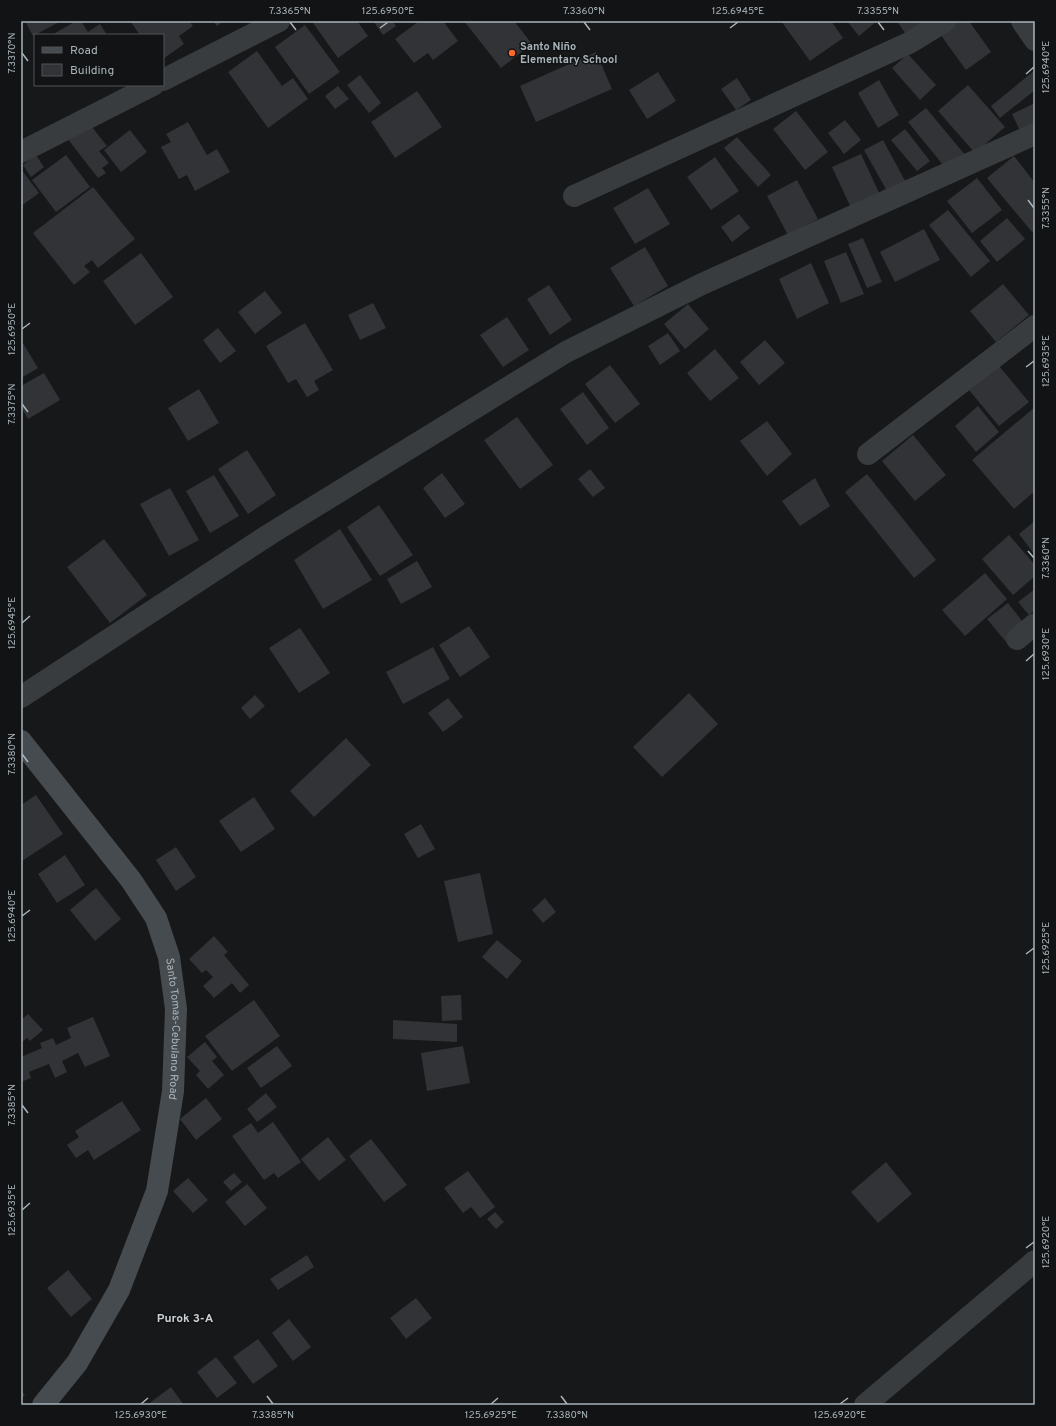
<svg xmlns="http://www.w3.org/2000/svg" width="1056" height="1426" font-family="Overpass,sans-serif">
  <rect width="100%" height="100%" fill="#171819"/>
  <path fill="#323336" d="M25,21H61L33,36Z
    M76,21H81L88,32L100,24L107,35H52Z
    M130,21H189L193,26L179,36L184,44L163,59V35H140Z
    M213,21H223L217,26Z
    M316,21H357L368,36L338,58L313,23Z
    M373,21H392L396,26L383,35Z
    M419,21H443L458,41L433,60L428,53L414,63L395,39Z
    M464,21H514L532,44L501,68Z
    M781,21H831L843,38L810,61Z
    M847,21H877L859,36Z
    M897,21H942L911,42Z
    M958,21H969L991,52L966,70L940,34Z
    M305,25L340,72L309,94L275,47Z
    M257,51L282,86L293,78L308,99L268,128L228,72Z
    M596,52L612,89L536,122L520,86Z
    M908,54L936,85L920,100L892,68Z
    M1035,70V90L1000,118L991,106Z
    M658,72L676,101L647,119L629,90Z
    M360,75L381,103L369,113L347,85Z
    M737,78L751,100L736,110L721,89Z
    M879,80L899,115L878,128L858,93Z
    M968,85L1005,127L975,153L938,111Z
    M338,86L349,99L335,109L325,96Z
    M417,91L442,127L395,158L371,122Z
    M1035,103V129L1022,135L1012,114Z
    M926,108L966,156L948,171L908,122Z
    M796,111L828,152L805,170L773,129Z
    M845,120L861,140L844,154L828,133Z
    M88,122L107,146L99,151L109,163L102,168L106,173L98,178L67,138Z
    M188,122L207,155L217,149L230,172L195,191L187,175L179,179L161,147L171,142L166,134Z
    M905,129L930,161L917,171L891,140Z
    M130,130L147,152L121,172L104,150Z
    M737,137L771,175L758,187L724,148Z
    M883,140L909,188L891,198L864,150Z
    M861,154L881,197L852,210L832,167Z
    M36,155L44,167L31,177L23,165Z
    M66,155L90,187L56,212L32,180Z
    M1014,156L1035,183V230L1032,232L987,178Z
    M715,157L739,191L711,210L687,177Z
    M21,169L39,193L21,206Z
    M977,178L1002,210L972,233L947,201Z
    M797,180L818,219L788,235L767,196Z
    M93,187L135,239L98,268L92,260L84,266L90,272L74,285L33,233Z
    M648,188L670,224L635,244L613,208Z
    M948,210L990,261L971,277L929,225Z
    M739,214L750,228L732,242L721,227Z
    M1007,218L1025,239L997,262L980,241Z
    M924,229L940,260L895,282L880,252Z
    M863,238L882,282L867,288L848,244Z
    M645,247L668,286L634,306L610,268Z
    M846,252L864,294L841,303L824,261Z
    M141,253L173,297L135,325L103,281Z
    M811,263L829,303L797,319L779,279Z
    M1003,284L1029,315L996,342L970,311Z
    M549,285L572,320L550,335L527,299Z
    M265,291L282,313L255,334L238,312Z
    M373,303L386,328L360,340L348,315Z
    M688,304L709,329L685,349L664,324Z
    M507,317L529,350L503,367L480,335Z
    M305,323L333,370L314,381L319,390L307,397L296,379L288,383L266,346Z
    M218,328L236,351L220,363L203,340Z
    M668,333L680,351L660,365L648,346Z
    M21,340L38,368L21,378Z
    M765,340L785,363L759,385L740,362Z
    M715,349L739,378L710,401L687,373Z
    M610,365L640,404L615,423L585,384Z
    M999,366L1029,402L999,426L969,390Z
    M44,373L60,400L28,419L21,407V386Z
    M199,389L219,423L188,441L168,408Z
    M583,392L609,428L587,445L560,409Z
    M978,406L999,432L976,452L955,426Z
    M1035,407V491L1014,509L972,460Z
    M517,417L553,465L520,489L484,440Z
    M767,421L792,454L767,476L740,441Z
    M913,435L946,475L915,501L882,461Z
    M247,450L276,495L248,514L218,469Z
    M590,469L605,488L593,497L578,479Z
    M442,473L465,504L445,518L423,488Z
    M867,474L936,560L914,578L845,492Z
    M214,475L239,516L210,533L186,491Z
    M815,478L830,506L800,526L782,501Z
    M170,488L199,540L169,556L140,504Z
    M379,505L413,555L380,576L347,527Z
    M1035,521V555L1019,534Z
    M340,529L372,580L323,609L294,560Z
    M1009,535L1035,565V576L1013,595L982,559Z
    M104,539L147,595L110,623L67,567Z
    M417,561L432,587L401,604L387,579Z
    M985,573L1007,599L965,636L942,610Z
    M1035,589V610L1029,615L1018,602Z
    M1008,603L1026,626L1006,642L987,619Z
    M469,626L490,657L460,677L439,645Z
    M300,628L330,673L299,693L269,648Z
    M433,647L450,679L403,704L386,672Z
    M689,693L718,724L662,777L633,747Z
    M255,695L265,706L250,719L241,708Z
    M448,698L463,717L443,732L428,713Z
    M346,738L371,765L314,817L290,791Z
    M36,795L63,834L22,861L21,859V805Z
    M254,797L275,829L241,852L219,821Z
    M421,824L435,849L418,858L404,834Z
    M176,847L196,877L176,891L156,860Z
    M65,855L85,885L57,903L38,874Z
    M480,873L493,934L458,942L444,881Z
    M96,888L121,919L95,941L70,910Z
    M545,898L556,912L543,923L532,910Z
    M214,936L228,952L224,955L249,985L240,993L232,983L214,998L203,986L213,977L206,970L202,973L189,959Z
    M497,940L522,961L507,979L482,957Z
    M461,995L462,1020L442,1021L441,996Z
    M254,1000L280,1036L232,1071L205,1036Z
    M28,1014L43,1030L30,1041L27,1038L21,1043V1020Z
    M93,1017L110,1056L85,1067L78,1053L62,1061L67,1072L55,1078L49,1064L29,1072L31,1078L21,1082V1057L42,1048L40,1043L53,1038L56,1045L71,1038L67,1028Z
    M393,1020L457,1024V1042L393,1039Z
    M205,1042L217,1057L212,1061L224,1075L208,1089L196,1075L200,1071L187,1057Z
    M277,1046L292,1066L261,1088L247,1068Z
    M463,1046L470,1083L427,1091L421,1053Z
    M266,1093L277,1107L257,1122L247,1109Z
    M206,1098L222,1119L196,1140L180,1119Z
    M122,1101L141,1130L94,1160L88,1150L76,1158L67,1145L79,1137L75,1131Z
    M273,1122L301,1162L278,1178L274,1173L264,1180L232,1136L251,1123L258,1133Z
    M328,1137L346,1160L319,1181L301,1159Z
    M371,1139L407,1185L384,1202L349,1156Z
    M886,1162L912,1194L878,1223L851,1192Z
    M468,1171L495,1207L480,1218L471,1207L463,1213L444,1188Z
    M234,1173L242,1182L231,1191L223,1182Z
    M188,1178L208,1200L193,1213L173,1191Z
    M247,1184L267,1208L245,1226L225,1202Z
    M495,1212L504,1222L496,1229L487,1219Z
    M307,1255L314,1267L278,1290L270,1279Z
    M68,1270L92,1299L71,1317L47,1288Z
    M416,1298L432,1318L406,1339L390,1318Z
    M289,1319L311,1347L293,1361L272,1333Z
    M258,1339L278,1366L253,1384L233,1357Z
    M216,1357L237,1383L217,1398L197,1372Z
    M171,1387L183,1404L181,1405H147Z
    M21,1391L25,1395L21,1399Z"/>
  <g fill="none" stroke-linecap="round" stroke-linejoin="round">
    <path stroke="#383c3f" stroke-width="22" d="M1022,21L1035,40
      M163,80L279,21
      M21,152L153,85
      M574,196L909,43L945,21
      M868,454L1035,326
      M1017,639L1035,624
      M21,697L270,534L566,352L702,284L1035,134
      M865,1405L1035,1261"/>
    <path stroke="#464b4f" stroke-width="22" id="s1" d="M21,741L131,880L156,918L169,957L176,1009L173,1091L157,1191L119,1290L77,1363L43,1405"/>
  </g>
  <path fill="none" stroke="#a8b4ba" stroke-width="1.5" d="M290,22L296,30M584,22L590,30M878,22L884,30M380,28L388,22M730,28L738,22M22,53L28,61M1026,74L1034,67M1028,200L1034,208M22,329L30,323M1026,367L1034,361M22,404L28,412M1028,551L1034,558M22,623L30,616M1026,661L1034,654M22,754L28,762M22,916L30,910M1026,954L1034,948M22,1105L28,1113M22,1210L30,1203M1026,1248L1034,1242M267,1396L273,1404M561,1396L567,1404M141,1404L148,1398M491,1404L498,1398M840,1404L848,1398"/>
  <circle fill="#fe682b" stroke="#121314" stroke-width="1.5" cx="512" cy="53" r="4"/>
  <g text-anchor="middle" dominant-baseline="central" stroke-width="3" stroke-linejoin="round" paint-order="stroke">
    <g font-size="11" font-weight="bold" fill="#a8b4ba" stroke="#121314" text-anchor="start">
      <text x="520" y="47">Santo Niño<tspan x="520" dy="13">Elementary School</tspan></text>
    </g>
    <g font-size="11" fill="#a8b4ba" stroke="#121314">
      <text stroke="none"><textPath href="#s1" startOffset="336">Santo Tomas-Cebulano Road</textPath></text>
    </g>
    <g font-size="12" font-weight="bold" fill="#cad1d6" stroke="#121314">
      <text x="185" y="1319">Purok 3-A</text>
    </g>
  </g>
  <rect width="1056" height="1426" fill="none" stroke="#121314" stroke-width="44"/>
  <rect x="34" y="34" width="130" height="52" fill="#121314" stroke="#4e5356"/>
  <rect x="42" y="47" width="20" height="6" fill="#464b4f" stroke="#4e5356"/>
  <text x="70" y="54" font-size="12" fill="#a8b4ba">Road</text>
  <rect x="42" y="64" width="20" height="12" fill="#323336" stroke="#4e5356"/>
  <text x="70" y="74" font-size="12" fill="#a8b4ba">Building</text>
  <rect x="22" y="22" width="1012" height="1382" fill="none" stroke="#a8b4ba" stroke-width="1.5"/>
  <g font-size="10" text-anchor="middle" fill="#a8b4ba">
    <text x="290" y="14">7.3365°N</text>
    <text x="388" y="14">125.6950°E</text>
    <text x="584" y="14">7.3360°N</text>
    <text x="738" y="14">125.6945°E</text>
    <text x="878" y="14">7.3355°N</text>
    <text transform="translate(11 53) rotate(-90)" y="4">7.3370°N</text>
    <text transform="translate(1045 67) rotate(-90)" y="4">125.6940°E</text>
    <text transform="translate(1045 208) rotate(-90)" y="4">7.3355°N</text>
    <text transform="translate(11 329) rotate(-90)" y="4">125.6950°E</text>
    <text transform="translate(1045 361) rotate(-90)" y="4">125.6935°E</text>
    <text transform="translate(11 404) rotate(-90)" y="4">7.3375°N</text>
    <text transform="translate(1045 558) rotate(-90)" y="4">7.3360°N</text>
    <text transform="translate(11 623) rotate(-90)" y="4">125.6945°E</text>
    <text transform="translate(1045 654) rotate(-90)" y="4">125.6930°E</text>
    <text transform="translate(11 754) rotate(-90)" y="4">7.3380°N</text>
    <text transform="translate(11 916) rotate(-90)" y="4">125.6940°E</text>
    <text transform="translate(1045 948) rotate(-90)" y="4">125.6925°E</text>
    <text transform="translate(11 1105) rotate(-90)" y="4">7.3385°N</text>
    <text transform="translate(11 1210) rotate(-90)" y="4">125.6935°E</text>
    <text transform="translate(1045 1242) rotate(-90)" y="4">125.6920°E</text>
    <text x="141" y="1418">125.6930°E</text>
    <text x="273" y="1418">7.3385°N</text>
    <text x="491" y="1418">125.6925°E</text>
    <text x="567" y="1418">7.3380°N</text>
    <text x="840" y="1418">125.6920°E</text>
  </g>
</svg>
